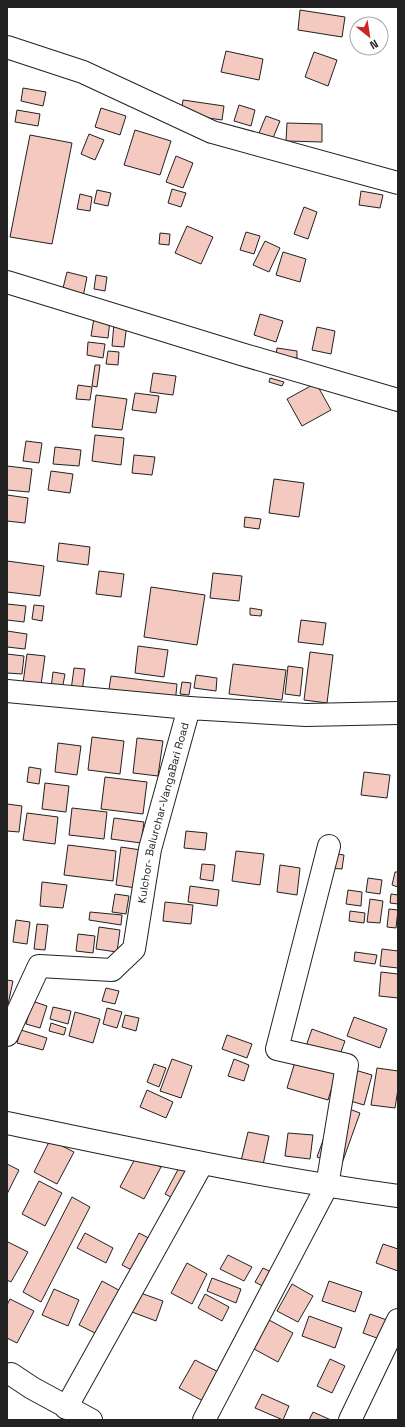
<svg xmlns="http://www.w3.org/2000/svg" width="405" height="1427" font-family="'Space Grotesk',sans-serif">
  <rect width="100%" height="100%" fill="#fff"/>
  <path fill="#f3c9c0" stroke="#222" d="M300,10L345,17L342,37L298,30Z
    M226,51L263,59L259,80L221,72Z
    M314,52L337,60L328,86L305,77Z
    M23,88L46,92L43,106L21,101Z
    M183,100L224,106L222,120L181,114Z
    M239,105L255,110L251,126L234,121Z
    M101,108L126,116L120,135L95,127Z
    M17,110L40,114L38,126L15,122Z
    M266,116L280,121L273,138L259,133Z
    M287,123L322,124V142L286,141Z
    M135,130L171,141L160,175L124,165Z
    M89,134L104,140L95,160L81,154Z
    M30,135L72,143L52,244L10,237Z
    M176,156L193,163L183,188L166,182Z
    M172,189L186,193L181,207L168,203Z
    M97,190L111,193L108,206L94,203Z
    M361,191L383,195L380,208L359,205Z
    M80,194L92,197L90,211L77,209Z
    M304,207L317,212L308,239L294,234Z
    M187,226L213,237L201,264L175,253Z
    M246,232L260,236L254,254L240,250Z
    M160,233L170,234L169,245L159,244Z
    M265,241L280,248L269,272L253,265Z
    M283,252L306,259L300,282L276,275Z
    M67,272L87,277L83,297L62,292Z
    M96,275L107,277L105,291L94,289Z
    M260,314L283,321L276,342L254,335Z
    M94,318L110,320L108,338L91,336Z
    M114,323L127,324L124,347L112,346Z
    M317,327L335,331L331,354L312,350Z
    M88,342L105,344L103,358L87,355Z
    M277,348L297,351V358L276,356Z
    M108,351L119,352L118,365L106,364Z
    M95,365H100L97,387L92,386Z
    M153,373L176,376L173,395L150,392Z
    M270,378L284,382L282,386L269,382Z
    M316,383L331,410L302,426L287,399Z
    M78,385L92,387L90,400L76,399Z
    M135,393L159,396L156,413L132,410Z
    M96,395L127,399L122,430L92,427Z
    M95,435L124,438L121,465L92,461Z
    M26,441L42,443L39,463L23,461Z
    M55,447L81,450L79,466L53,464Z
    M134,455L155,457L152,475L132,473Z
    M7,466L32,469L29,492L7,490Z
    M51,471L73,474L70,493L48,490Z
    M274,479L304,483L299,517L269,513Z
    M7,495L28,498L25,523L7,521Z
    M245,517L261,519L259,529L244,527Z
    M59,543L90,547L88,565L57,561Z
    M7,561L44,566L40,596L7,592Z
    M99,571L124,574L121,597L96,594Z
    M213,573L242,576L239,601L210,598Z
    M151,587L205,595L197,645L144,637Z
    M7,604L26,606L24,622L7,620Z
    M34,605L44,606L42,621L32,619Z
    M250,608L262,610L261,616L250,615Z
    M301,620L326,623L323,645L298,642Z
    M7,631L27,634L25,649L7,647Z
    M138,646L168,650L164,677L135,673Z
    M310,652L333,655L327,703L304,700Z
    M7,654L24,656L22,674L7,673Z
    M27,654L45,656L41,685L23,683Z
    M233,664L286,670L282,700L229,694Z
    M288,666L303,668L300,696L285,694Z
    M74,668L85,669L82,692L71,690Z
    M53,672L65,674L62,690L51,688Z
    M196,675L217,678L216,691L194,688Z
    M111,676L177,684L175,704L108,696Z
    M182,682L191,683L189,695L180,694Z
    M92,737L124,741L120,774L88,770Z
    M137,738L163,741L158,776L133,773Z
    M58,743L81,746L77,775L55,772Z
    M29,767L41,769L39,784L27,782Z
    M364,772L390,775L387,798L361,795Z
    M105,777L147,782L143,814L101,809Z
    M45,783L69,786L66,812L42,809Z
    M7,804L22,806L19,832L7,831Z
    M72,808L107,812L104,839L69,835Z
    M27,813L58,817L55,844L23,840Z
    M114,818L144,822L141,843L111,839Z
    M186,831L207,833L205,850L184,848Z
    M68,845L116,851L113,881L64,875Z
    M121,847L141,850L136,888L116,885Z
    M236,851L264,854L260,885L232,881Z
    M330,853L344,855L342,869L328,868Z
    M202,864L215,865L213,881L200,879Z
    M280,865L300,868L297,895L277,892Z
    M395,872H398V887L392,885Z
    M368,878L382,880L380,894L366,892Z
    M42,882L67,885L63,908L40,906Z
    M190,886L219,890L217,906L188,902Z
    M348,890L362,892L361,906L346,904Z
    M115,894L129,896L126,914L112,912Z
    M391,894L398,895V904L390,903Z
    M370,899L383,901L380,923L367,922Z
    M165,902L193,905L191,924L163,921Z
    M389,909L398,910L396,928L387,927Z
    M350,911L365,913L364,923L349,921Z
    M90,912L122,915L121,925L89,920Z
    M16,920L30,922L27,944L13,942Z
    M37,924L48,925L45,950L34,949Z
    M99,927L120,930L117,952L96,949Z
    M78,934L95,936L93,953L76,951Z
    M382,949L398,951V968L380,966Z
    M355,952L377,955L375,964L354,961Z
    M381,972L398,974V998L379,996Z
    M7,980L13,981L7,1009Z
    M106,988L119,991L115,1004L102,1001Z
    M32,1001L47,1006L40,1028L26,1024Z
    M53,1007L71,1011L68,1024L50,1019Z
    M107,1008L122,1012L117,1028L103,1024Z
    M75,1012L100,1019L93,1043L69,1036Z
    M125,1015L139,1018L136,1031L122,1027Z
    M354,1017L387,1029L380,1048L347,1036Z
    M51,1023L66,1028L64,1035L49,1031Z
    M312,1029L345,1041L338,1060L305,1049Z
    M21,1030L47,1038L43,1050L17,1043Z
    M227,1035L252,1044L247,1058L222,1049Z
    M172,1059L192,1066L181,1098L160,1091Z
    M234,1059L249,1065L244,1081L228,1076Z
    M295,1062L336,1074L328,1100L287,1088Z
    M154,1064L166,1068L159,1087L147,1082Z
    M377,1068L398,1071V1089L395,1108L371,1105Z
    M355,1070L372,1075L364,1105L347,1100Z
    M147,1090L173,1102L166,1118L140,1107Z
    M336,1104L360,1113L341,1166L317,1157Z
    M248,1132L269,1136L262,1170L240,1165Z
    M288,1133L313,1135L310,1159L285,1156Z
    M50,1140L74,1152L57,1184L34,1172Z
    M137,1155L161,1167L144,1199L120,1187Z
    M182,1162L205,1174L188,1206L165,1194Z
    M7,1164L19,1170L7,1194Z
    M39,1181L62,1193L45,1226L22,1214Z
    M72,1197L90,1207L41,1302L23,1292Z
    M85,1233L113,1248L106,1263L77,1248Z
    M139,1233L162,1245L145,1277L122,1265Z
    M8,1242L28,1252L11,1282L7,1280V1244Z
    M383,1244L398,1249V1271L376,1263Z
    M228,1255L252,1267L244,1281L220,1269Z
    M187,1263L207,1274L192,1304L171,1293Z
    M263,1268L287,1280L279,1295L255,1282Z
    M212,1278L241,1289L236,1303L207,1291Z
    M102,1281L126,1294L103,1337L79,1325Z
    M329,1281L362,1292L355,1312L322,1301Z
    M292,1284L313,1296L298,1322L277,1311Z
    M54,1289L79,1300L68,1326L42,1315Z
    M132,1290L163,1301L156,1321L124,1309Z
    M205,1294L229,1307L222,1321L198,1308Z
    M10,1299L34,1311L17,1343L7,1338V1305Z
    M258,1314L293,1333L278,1362L243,1343Z
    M370,1314L398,1324L396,1345L363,1333Z
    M309,1316L342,1328L335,1348L302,1336Z
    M330,1359L345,1366L332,1393L317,1386Z
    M195,1360L230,1378L214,1407L179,1388Z
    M262,1394L289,1406L283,1420L255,1408Z
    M313,1412L331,1420H309Z"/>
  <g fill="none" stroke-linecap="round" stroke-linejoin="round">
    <g stroke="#222" stroke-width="24">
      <g id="minor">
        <path d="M7,47L83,72L212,132L398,183"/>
        <path d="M7,282L241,354L398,400"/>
        <path d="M7,691L189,708"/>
        <path id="s1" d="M7,1035L39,966L112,970L134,949L150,849L189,708L306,715L398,713"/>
        <path d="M7,1123C137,1150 266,1178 398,1196"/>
        <path d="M11,1374L32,1388L91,1420"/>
        <path d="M66,1408L202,1164"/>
        <path d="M204,1420L327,1186L347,1065L277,1049L329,846"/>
        <path d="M350,1420L398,1320"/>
      </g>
    </g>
    <use href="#minor" stroke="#fff" stroke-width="22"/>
  </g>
  <g text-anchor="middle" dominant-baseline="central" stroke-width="3" stroke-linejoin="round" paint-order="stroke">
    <g font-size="11" fill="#222" stroke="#fff">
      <text stroke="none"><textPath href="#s1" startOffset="319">Kulchor- Balurchar-VangaBari Road</textPath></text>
    </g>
  </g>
  <rect width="405" height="1427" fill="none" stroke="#222222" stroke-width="16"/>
  <g transform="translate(369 36) rotate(150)"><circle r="19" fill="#ffffff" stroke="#a7a7a7"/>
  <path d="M0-3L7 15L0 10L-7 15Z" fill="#c62828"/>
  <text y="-6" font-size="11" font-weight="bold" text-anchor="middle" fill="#222222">N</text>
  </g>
</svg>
